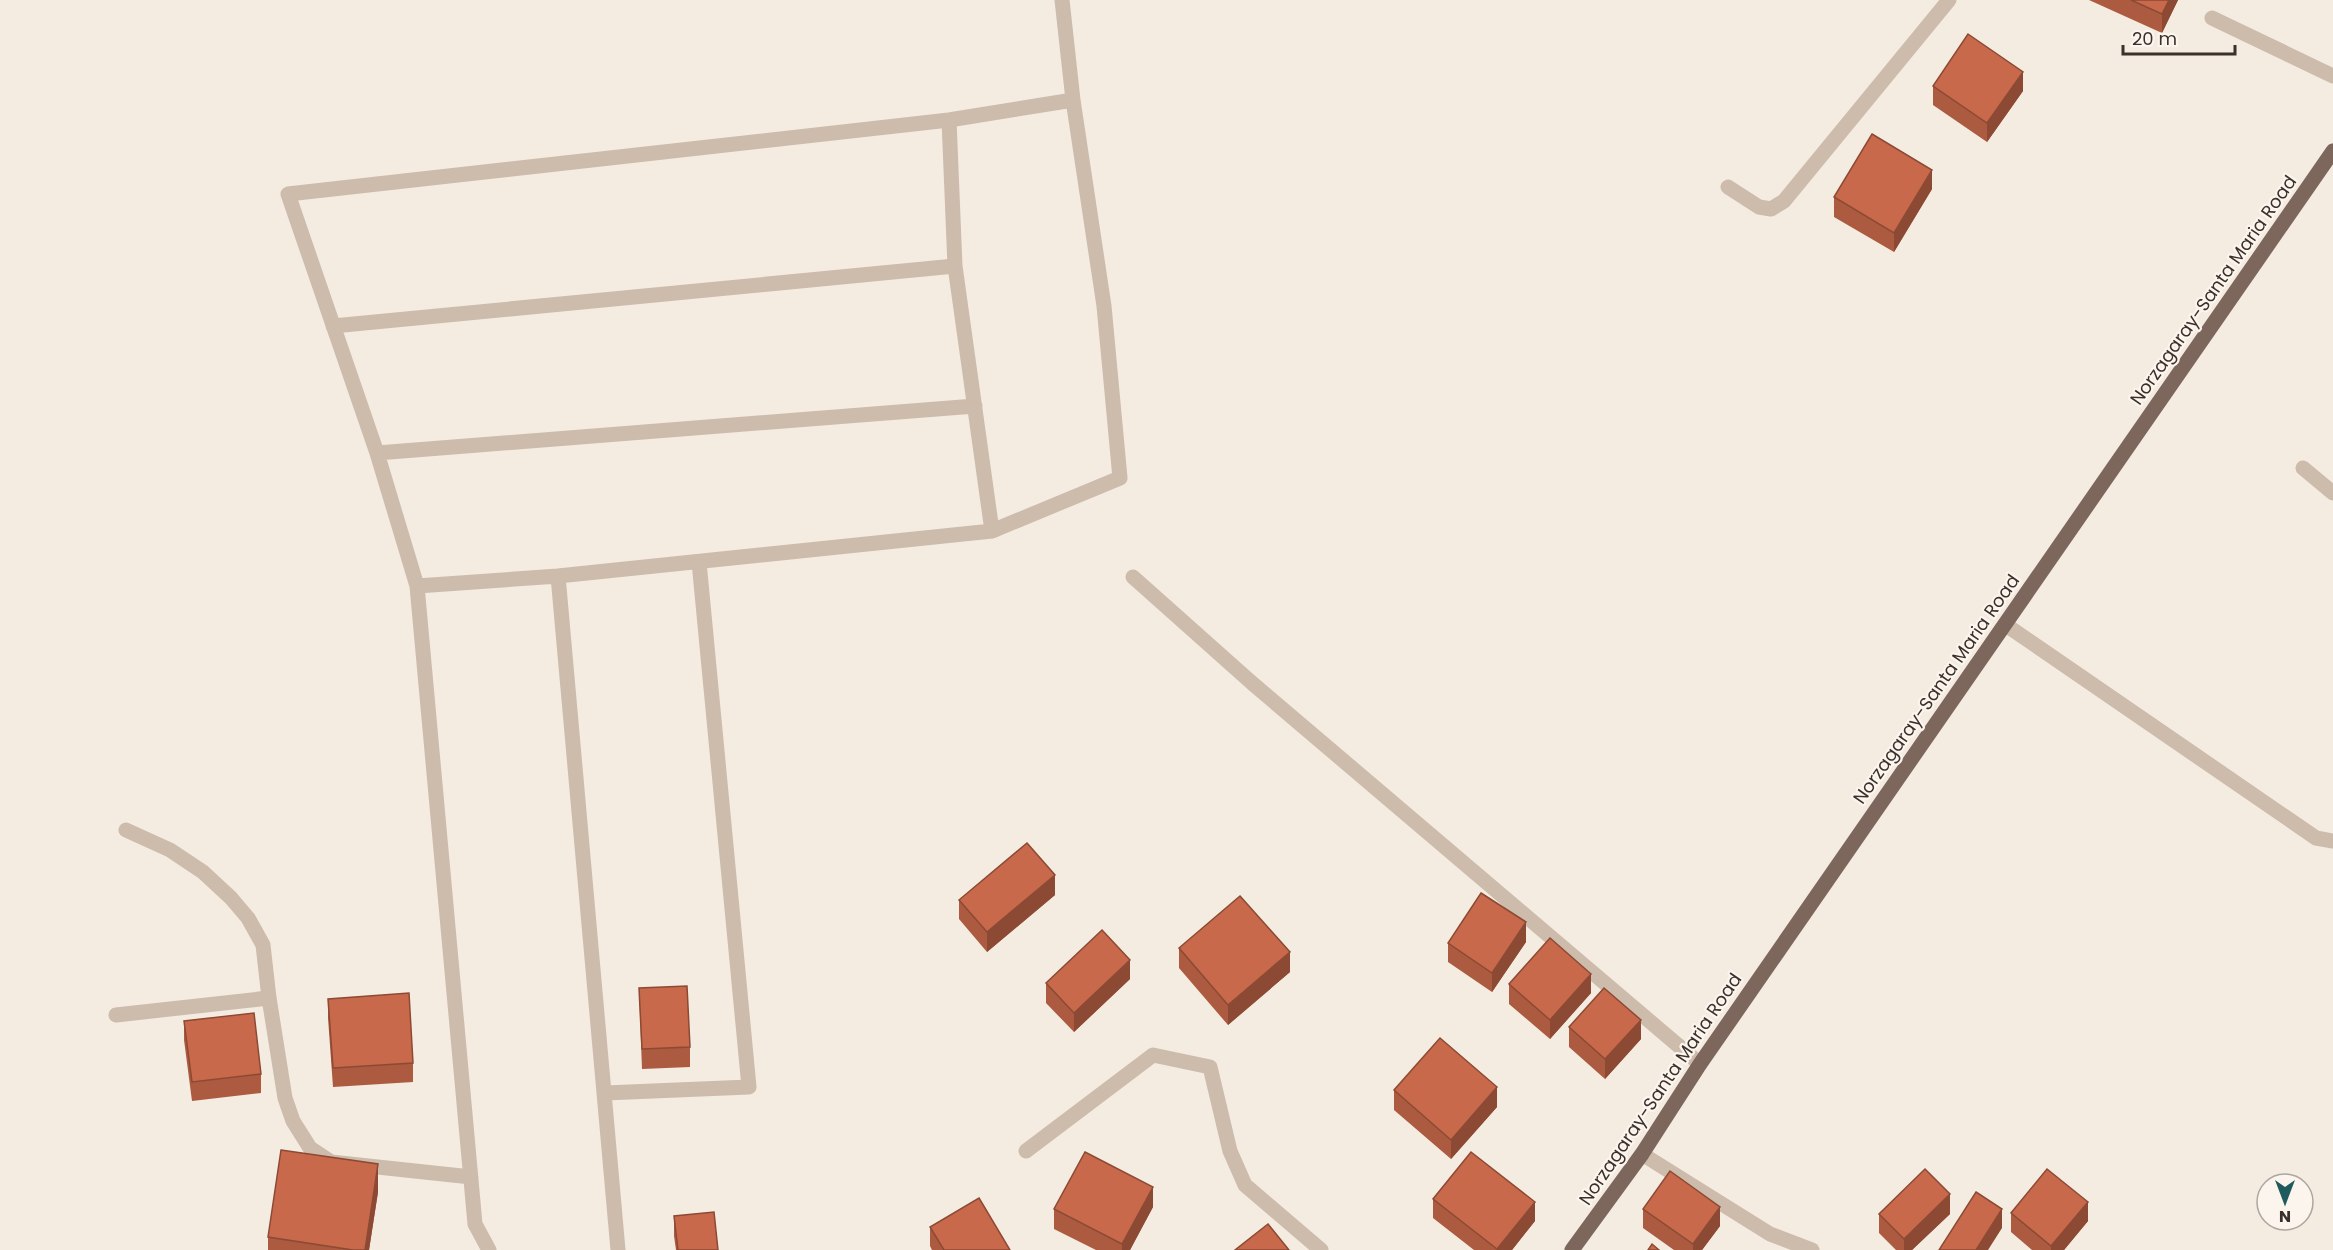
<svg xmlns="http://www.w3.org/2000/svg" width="2333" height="1250" font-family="Poppins,sans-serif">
  <rect width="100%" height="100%" fill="#f4ebe1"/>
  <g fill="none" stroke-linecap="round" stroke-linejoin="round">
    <path stroke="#cdbbac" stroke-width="15" d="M2212,18L2333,76
      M116,1015L269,998"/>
    <path stroke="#cdbbac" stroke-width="15" d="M949,120L955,266L992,531
      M1728,187L1759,207L1771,209L1784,201L1949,0
      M333,326L955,266
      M377,453L975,406
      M2303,468L2333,493
      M558,576L618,1250
      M1133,577L1252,683L1700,1064
      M417,586L558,576L992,531L1120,478L1104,306L1073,100L1062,0
      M2006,625L2316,838L2333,841
      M126,830L170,850L203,872L231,898L248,918L263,945L269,998L285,1098L293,1121L310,1148L331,1162L471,1177
      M605,1093L749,1087L699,562
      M1026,1151L1153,1055L1210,1067L1230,1151L1245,1185L1321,1250
      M1642,1154L1770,1234L1812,1250
      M489,1250L475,1224L417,586L377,453L288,194L949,120L1073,100"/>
    <path stroke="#7d675c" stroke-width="15" d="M1572,1250L1642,1154L1700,1064L2333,151"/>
  </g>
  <path fill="#ac5a40" d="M2089,0H2178L2162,33Z
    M1933,86L2023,91L1987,142L1933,105Z
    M1932,189L1894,252L1834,217V197Z
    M1055,895L987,952L959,919V900Z
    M1526,942L1492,992L1448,962V943Z
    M1179,948L1290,972L1228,1025L1179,968Z
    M1130,979L1074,1032L1046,1003V983Z
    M1509,984L1591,993L1550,1039L1509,1004Z
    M639,988L690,1047V1067L642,1069Z
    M328,999L413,1063V1082L333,1087L328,1018Z
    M184,1021L261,1074V1093L192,1101L184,1040Z
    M1569,1027L1641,1039L1605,1079L1569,1047Z
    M1394,1090L1497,1107L1451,1159L1394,1110Z
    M378,1192L369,1250H268V1237Z
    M1433,1199L1535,1221L1512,1250H1474L1433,1218Z
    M1153,1207L1130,1250H1096L1054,1229V1209Z
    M1643,1209L1720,1226L1702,1250H1674L1643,1228Z
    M2011,1213L2088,1221L2064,1250H2032L2011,1232Z
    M1879,1214H1950L1912,1250H1896L1879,1233Z
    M674,1216L718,1250H676L674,1236Z
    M930,1227L1010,1250H932L930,1246Z"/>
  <path fill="#8c4a34" d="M2169,0H2178L2162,33V14Z
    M2023,72V91L1987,142V123Z
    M1932,170V189L1894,252V233Z
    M1055,875V895L987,952V932Z
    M1526,922V942L1492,992V973Z
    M1290,952V972L1228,1025V1005Z
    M1130,960V979L1074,1032V1013Z
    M1591,974V993L1550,1039V1020Z
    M1641,1020V1039L1605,1079V1059Z
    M1497,1087V1107L1451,1159V1140Z
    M378,1164V1192L369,1250H365Z
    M1153,1187V1207L1130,1250H1122V1244Z
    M1950,1194V1214L1912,1250H1904V1239Z
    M1535,1202V1221L1512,1250H1497V1249Z
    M2088,1202V1221L2064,1250H2051V1246Z
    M1720,1207V1226L1702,1250H1693V1244Z
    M2002,1209V1228L1988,1250H1976Z"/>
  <path fill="#c8694b" stroke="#8c4a34" stroke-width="1.5" d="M2131,0H2169L2162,14Z
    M1968,34L2023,72L1987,123L1933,86Z
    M1872,134L1932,170L1894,233L1834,197Z
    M1027,843L1055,875L987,932L959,900Z
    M1481,893L1526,922L1492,973L1448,943Z
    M1240,896L1290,952L1228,1005L1179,948Z
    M1102,930L1130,960L1074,1013L1046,983Z
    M1550,938L1591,974L1550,1020L1509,984Z
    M687,986L690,1047L642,1049L639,988Z
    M1604,988L1641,1020L1605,1059L1569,1027Z
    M409,993L413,1063L333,1068L328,999Z
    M254,1013L261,1074L192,1082L184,1021Z
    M1440,1038L1497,1087L1451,1140L1394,1090Z
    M281,1150L378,1164L365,1250H353L268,1237Z
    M1085,1152L1153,1187L1122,1244L1054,1209Z
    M1471,1152L1535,1202L1497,1249L1433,1199Z
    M1925,1169L1950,1194L1904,1239L1879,1214Z
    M2047,1169L2088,1202L2051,1246L2011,1213Z
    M1670,1171L1720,1207L1693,1244L1643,1209Z
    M1976,1192L2002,1209L1976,1250H1939Z
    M979,1198L1010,1250H944L930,1227Z
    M714,1212L718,1250H678L674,1216Z
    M1268,1224L1289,1250H1235Z
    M1652,1244L1659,1250H1648Z"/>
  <g text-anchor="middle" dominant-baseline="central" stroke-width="4.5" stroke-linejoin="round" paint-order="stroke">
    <g font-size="18" fill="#3b302b" stroke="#fbf5ee">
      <text transform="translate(2213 290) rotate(-55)">Norzagaray-Santa Maria Road</text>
      <text transform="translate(1936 689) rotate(-55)">Norzagaray-Santa Maria Road</text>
      <text transform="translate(1660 1089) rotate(-56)">Norzagaray-Santa Maria Road</text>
    </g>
  </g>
  <g transform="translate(2285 1202) rotate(180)"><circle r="28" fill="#fbf5ee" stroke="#aea6a0" stroke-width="1.5"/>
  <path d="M0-4.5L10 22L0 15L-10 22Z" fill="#1f5a5e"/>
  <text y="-9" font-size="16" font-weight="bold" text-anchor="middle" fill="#3b302b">N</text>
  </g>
  <path d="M2123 45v9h112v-9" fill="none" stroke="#3b302b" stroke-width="3"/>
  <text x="2132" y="45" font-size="18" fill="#3b302b" stroke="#fbf5ee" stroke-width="4.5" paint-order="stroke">20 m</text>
</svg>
